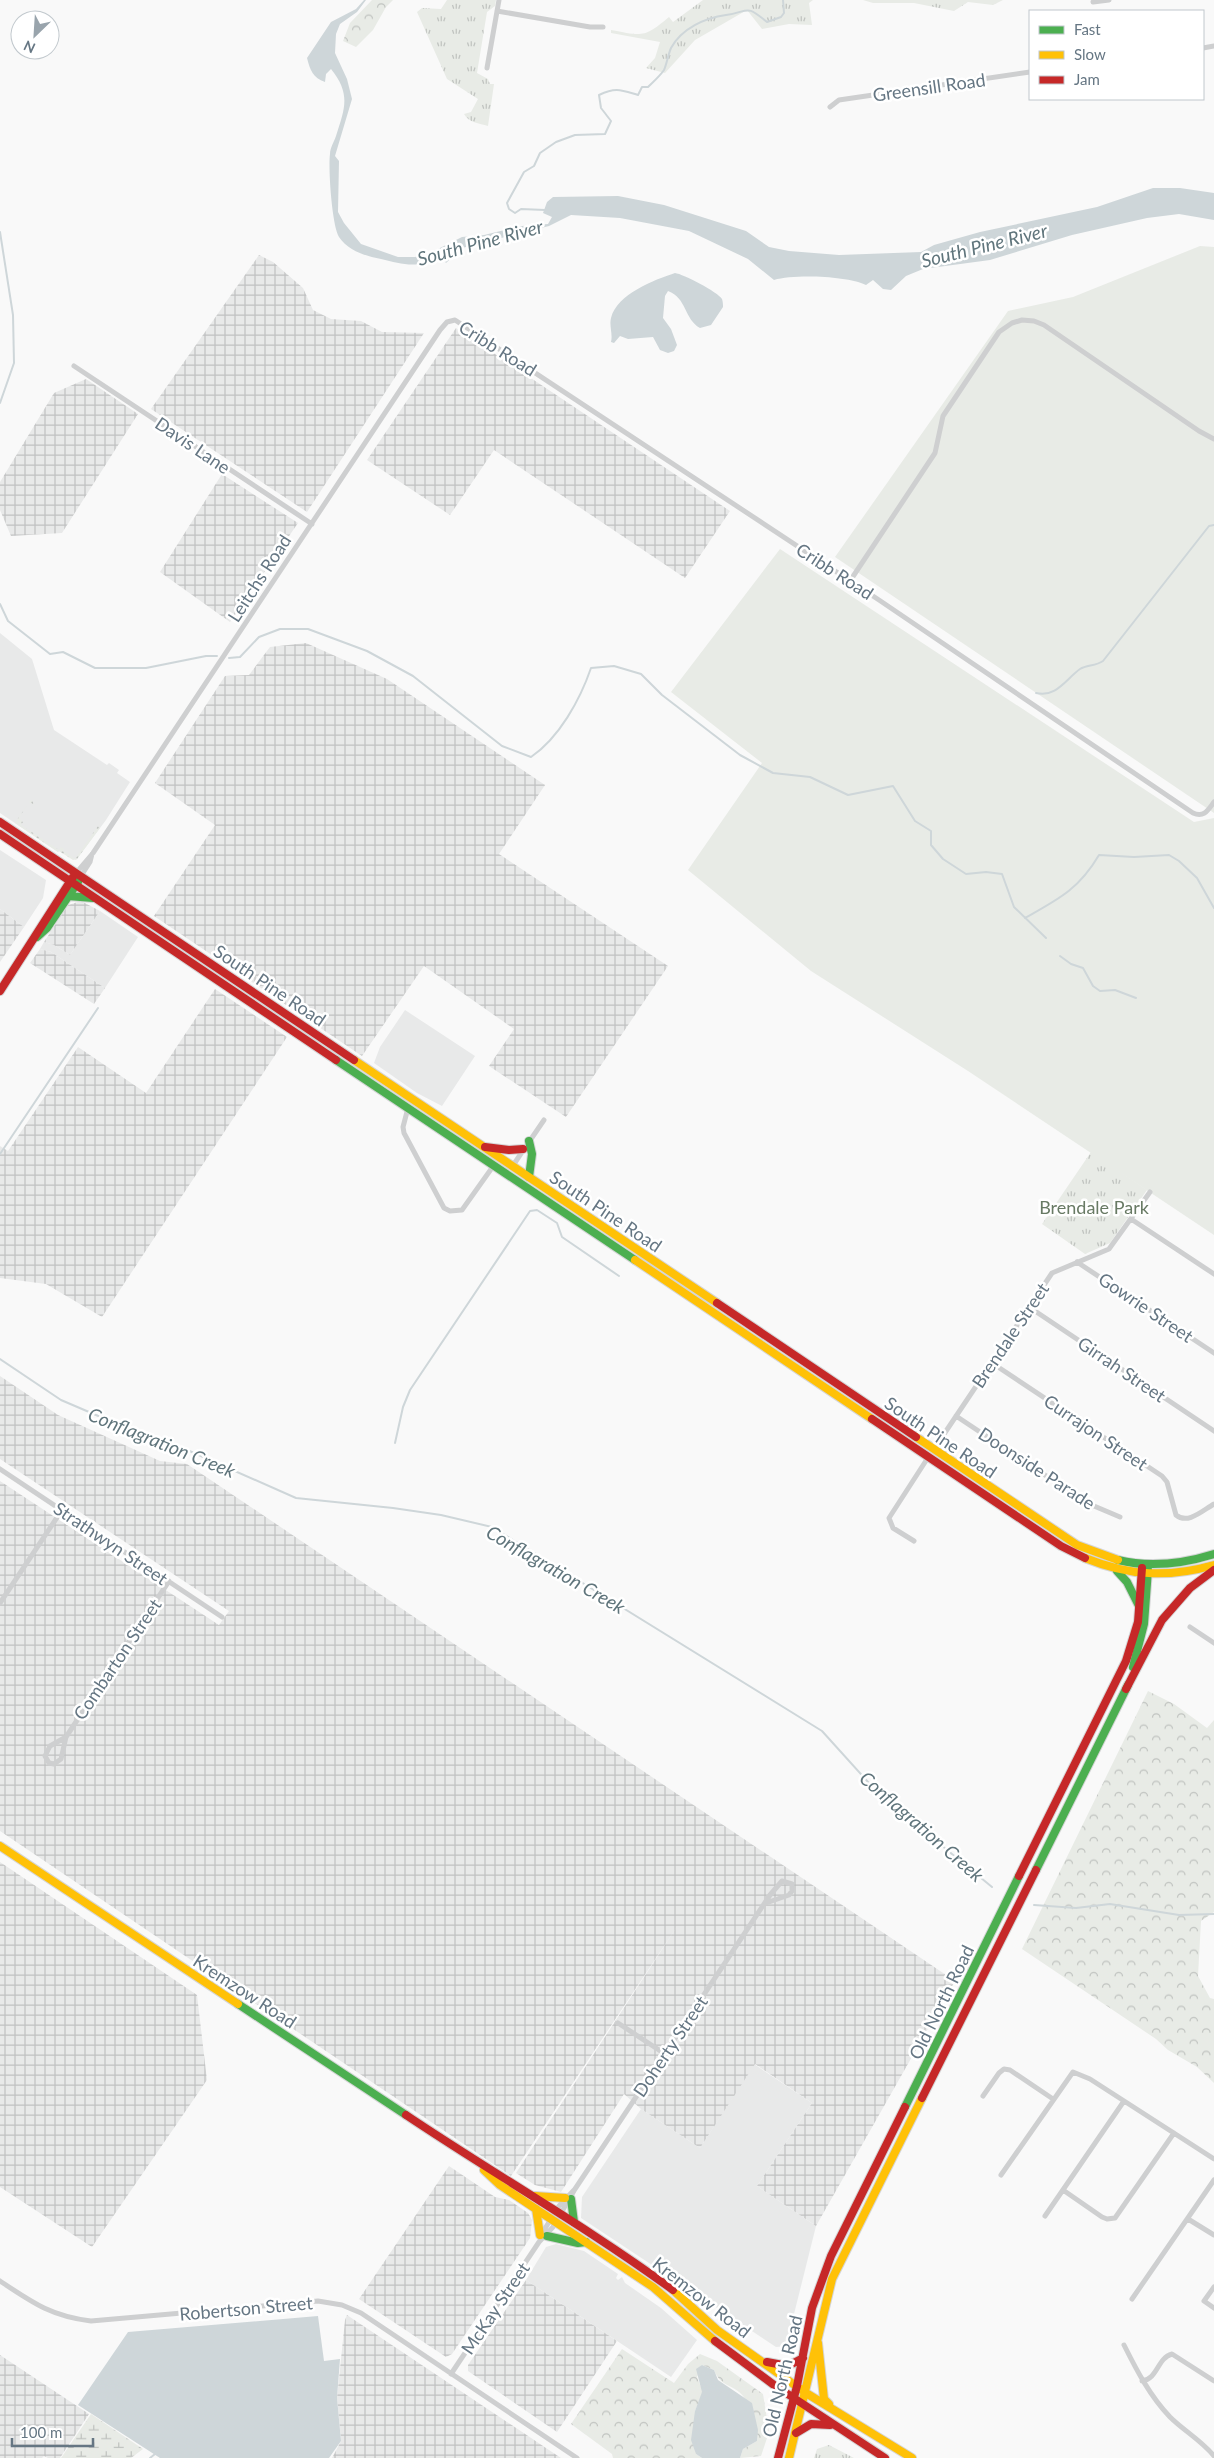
<svg xmlns="http://www.w3.org/2000/svg" width="1214" height="2458" font-family="Lato,sans-serif">
  <defs>
    <pattern id="industrial-grid" width="8" height="8" patternUnits="userSpaceOnUse" patternTransform="scale(1.25)"><rect width="8" height="8" fill="#e8e9e9"/><path d="M0 4h8M4 0v8" fill="none" stroke="#c0c1c2"/></pattern>
    <pattern id="forest-crowns" width="20" height="18" patternUnits="userSpaceOnUse" patternTransform="scale(1.25)"><rect width="20" height="18" fill="#e8ebe6"/><path d="M2 6a3 3 0 1 1 6 0M12 15a3 3 0 1 1 6 0" fill="none" stroke="#c0c3c0"/></pattern>
    <pattern id="wetland-marsh" width="20" height="14" patternUnits="userSpaceOnUse" patternTransform="scale(1.25)"><rect width="20" height="14" fill="#e8ebe6"/><path d="M1 5h8M5 5V1M11 12h8M15 12V8" fill="none" stroke="#c0c3c0"/></pattern>
    <pattern id="park-tufts" width="24" height="20" patternUnits="userSpaceOnUse" patternTransform="scale(1.25)"><rect width="24" height="20" fill="#e8ebe6"/><path d="M3 7l-1-3M5 7V3M7 7l1-3M15 17l-1-3M17 17v-4M19 17l1-3" fill="none" stroke="#c0c3c0"/></pattern>
    <pattern id="garden-dots" width="8" height="8" patternUnits="userSpaceOnUse" patternTransform="scale(1.25)"><rect width="8" height="8" fill="#e8ebe6"/><path d="M2 2h.1M6 6h.1" fill="none" stroke="#c0c3c0" stroke-width="1.8" stroke-linecap="round"/></pattern>
  </defs>
  <rect width="100%" height="100%" fill="#f9f9f9"/>
  <path fill="#e8e9e9" d="M0,633L32,659L54,730L107,765L109,763L119,770L117,773L130,782L106,820L76,860L59,851L58,852L0,813Z
    M0,850L46,880L43,898L24,927L0,909Z
    M100,911L138,937L105,988L51,952L40,949L44,942L54,945L70,955Z
    M405,1010L475,1056L442,1106L417,1093L374,1063L380,1047Z
    M754,2064L812,2103L757,2186L816,2226L786,2346L776,2347L581,2218L582,2197L641,2109L700,2148Z
    M556,2244L584,2251L618,2274L616,2278L618,2280L622,2277L625,2283L661,2308L697,2340L671,2377L526,2280L546,2247Z"/>
  <path fill="url(#industrial-grid)" d="M259,255L273,262L303,288L313,310L331,319L361,321L382,332L424,333L307,512L151,409Z
    M456,328L730,511L685,578L494,450L450,515L367,460Z
    M86,379L138,414L62,533L11,536L0,510V482L54,393Z
    M222,474L298,523L230,622L160,572Z
    M306,643L387,679L545,785L499,854L668,966L566,1117L489,1066L514,1029L424,966L362,1056L154,916L215,825L155,783L225,676L249,675L270,647Z
    M81,901L100,911L70,955L54,945L44,942L68,905Z
    M0,909L24,927L0,962Z
    M40,949L51,952L105,988L94,1004L30,963Z
    M215,989L287,1037L102,1317L46,1284L0,1278V1146L8,1151L78,1047L146,1093Z
    M0,1376L58,1415L160,1461L187,1464L955,1981L816,2226L757,2186L812,2103L755,2064L700,2148L641,2109L624,2094L561,2192L535,2185L516,2173L678,1925L511,2176L0,1831V1481L219,1625L229,1611L0,1459Z
    M0,1862L197,1995L207,2080L92,2247L0,2187Z
    M449,2166L495,2197L509,2200L528,2213L532,2220L530,2238L452,2354L446,2357L359,2299Z
    M526,2280L617,2341L557,2432L468,2371V2365Z
    M347,2315L546,2448L561,2458H332L341,2441L337,2398L345,2320Z
    M0,2355L89,2414L60,2458H48L44,2456L42,2458H0Z"/>
  <path fill="#e8ebe6" d="M1200,246L1214,247V813L835,557L1008,311L1073,297Z
    M780,549L1194,822L1214,818V1235L968,1071L811,971L688,870L762,763L671,692Z"/>
  <path fill="url(#forest-crowns)" d="M372,0H393L386,7L373,30L356,47L343,41L350,23Z
    M1148,1691L1174,1704L1207,1728L1214,1720V1912L1201,1921L1198,1976L1210,1998L1214,1999V2083L1197,2067L1168,2050L1156,2039L1022,1949Z
    M622,2349L674,2383L688,2364L700,2354L717,2361L763,2394L769,2432L761,2456L740,2458L743,2449L757,2441C759,2427 751,2407 743,2396C734,2384 721,2388 714,2370L702,2365L697,2377L703,2392L695,2411L696,2454L702,2458H613L612,2454L571,2424Z"/>
  <path fill="url(#wetland-marsh)" d="M91,2414L143,2449L131,2458H61Z"/>
  <path fill="url(#park-tufts)" d="M447,0H496L495,6L487,12L477,73L488,79L490,84H494L488,126C479,123 469,123 464,114L471,112L478,99L447,79L417,12L422,8L441,9Z
    M703,0H813L809,3L812,25L789,24L762,29L747,10L695,40L665,73L646,68L655,58L660,42L611,33V30C643,36 644,38 669,17L673,22Z
    M863,0H1003L993,5L968,2L954,11L914,3H873Z
    M1091,1152L1147,1190L1110,1243L1085,1254L1042,1224Z
    M829,2445L854,2458H814L817,2449Z"/>
  <path fill="url(#garden-dots)" d="M32,800L34,805L29,802L19,818L23,822L21,825L59,850L61,847L64,849L63,851L75,859L98,826L100,828L77,859L73,860L59,851L58,852L15,823L29,802Z"/>
  <path fill="#ced6d9" d="M364,0H366L357,12L340,24L336,34L335,53L347,79L352,99L335,156L339,161L338,212L344,223L361,244L398,257H415L430,253L462,237L484,235L522,226L548,224L552,217L543,213L547,202L553,197L618,196L664,205L746,231L769,247L789,251L839,255L921,252L934,245L980,232L1097,207L1153,188H1180L1214,193V220L1179,214L1147,218L1072,235L990,260L923,269L906,276L891,290L883,289L873,280L866,285C847,276 795,274 774,280L748,259L689,231L620,218L571,215L549,226L462,248L446,263L443,259L436,258C418,269 401,264 381,259C366,256 348,251 339,237C332,226 328,168 330,154C330,148 334,142 336,136C345,108 351,94 331,69L326,74L325,82C313,78 310,70 307,58L331,22L356,9Z
    M675,273C683,274 718,292 722,299C723,302 723,305 723,307L711,325L700,328C684,319 687,298 668,291L665,296L663,318L671,329L677,345L674,351L668,353L660,350L653,337L628,339L620,336L614,343L611,342C613,334 609,326 611,318C617,294 654,280 675,273Z
    M318,2316L324,2361L340,2359L337,2398L341,2441L329,2458H160L78,2405L128,2332Z
    M702,2365L714,2370L718,2380L752,2403L758,2430L757,2441L743,2449L740,2458H702L696,2454L691,2440L695,2411L702,2392L696,2369Z"/>
  <g fill="none" stroke-linecap="round" stroke-linejoin="round">
    <path stroke="#ced6d9" stroke-width="2" d="M545,210L521,209L515,213L509,209L507,203L524,172L534,166L540,153L556,142L575,135L605,134L611,121L601,108L599,95C616,87 621,90 638,95L642,87H648C653,82 660,76 664,70C667,63 668,55 671,48C682,28 705,18 726,15C750,12 744,3 767,22L781,17L784,13L783,0
      M0,232L13,315L14,363L0,403
      M0,604L8,621L50,654L63,652L95,668H146L206,656H217
      M229,658L240,657L259,637L280,629H308L367,651L413,676L502,746L531,757C559,738 580,700 591,668L614,666L641,674L662,695L740,755L773,773L810,777L848,795L893,786L915,821L931,831V845L943,859L966,874L986,872L1002,874L1014,907L1046,938
      M1036,693C1056,698 1066,679 1080,669C1087,665 1096,666 1103,661L1209,526L1214,525
      M1025,918C1059,899 1079,889 1099,855L1134,857L1169,855L1179,861L1197,878L1214,908
      M1060,956L1071,964L1083,968L1093,986L1100,991L1115,990L1136,998
      M0,1154L98,1008
      M0,1359L61,1400L166,1445L185,1449L296,1498L393,1508L441,1515L492,1527L822,1731L878,1793L992,1887
      M395,1443L403,1407L410,1390L530,1211L537,1210L557,1223L562,1237L619,1276
      M1034,1905L1076,1908L1110,1904L1179,1915L1214,1914
      M150,2458L155,2454"/>
    <g stroke="#d5d6d7" stroke-width="10">
      <path id="fast" d="M68,896L93,898
        M37,937L47,928L78,882
        M336,1060L635,1260
        M529,1141L532,1154L529,1177
        M1118,1560C1151,1568 1182,1564 1214,1554
        M1117,1571L1127,1582L1139,1606
        M1133,1667L1144,1624L1148,1570
        M1036,1870L1128,1685
        M238,2004L406,2115
        M905,2107L1019,1876
        M571,2199L574,2222
        M547,2236L578,2243L586,2242"/>
    </g>
    <g stroke="#d5d6d7" stroke-width="10">
      <path id="slow" d="M354,1060L717,1303
        M635,1260L872,1419
        M916,1437L1077,1545L1118,1560
        M1085,1558C1129,1576 1168,1578 1214,1565
        M0,1846L238,2004
        M484,2170L500,2185L653,2287L715,2341
        M535,2196L565,2198
        M536,2209L540,2235
        M673,2290L717,2330L806,2393L912,2458
        M818,2343L824,2399L829,2404
        M789,2458L832,2279L922,2098"/>
    </g>
    <g stroke="#d5d6d7" stroke-width="10">
      <path id="jam" d="M0,822L354,1060
        M0,834L336,1060
        M0,991L73,877
        M485,1147L509,1150L523,1149
        M717,1303L916,1437
        M872,1419L1061,1546L1085,1558
        M1126,1689L1162,1620L1190,1588L1214,1570
        M1019,1876L1126,1661L1138,1622L1142,1568
        M922,2098L1036,1870
        M406,2115C494,2174 587,2227 673,2290
        M715,2341L774,2385L885,2458
        M767,2362L788,2366L803,2358
        M796,2433L811,2424L830,2425
        M778,2458L797,2386L812,2308L831,2256L905,2107"/>
    </g>
    <path stroke="#cecfd0" stroke-width="5" d="M1093,2L1109,0
      M497,11L590,27H603
      M1203,48L1214,46
      M487,68L499,0
      M830,107L839,100L1030,72
      M74,366L312,524
      M850,581L935,453L943,416L999,332L1012,323L1022,320L1034,321L1044,325L1199,431L1214,439
      M76,873L93,853L440,330L447,322L455,320L879,600L1193,813C1204,818 1208,810 1214,802
      M81,876L90,862L92,854
      M408,1108L403,1127L404,1133L444,1208L450,1211L462,1210L494,1165
      M529,1142L544,1120
      M512,1167L524,1149
      M1131,1219L1214,1274
      M1077,1262L1214,1353
      M1029,1307L1214,1431
      M992,1363L1162,1476L1167,1482L1176,1515C1188,1525 1203,1510 1214,1504
      M956,1416L1087,1503L1120,1517
      M934,1449L1052,1273L1109,1249L1150,1192
      M0,1469L222,1617
      M914,1541L893,1528L889,1518L929,1456
      M0,1603L62,1510
      M1190,1627L1214,1643
      M66,1737L50,1746L45,1756L49,1763L54,1764L61,1759L66,1737L169,1581
      M618,2023L665,2054
      M983,2096L999,2073L1004,2069L1010,2070L1053,2099
      M1001,2175L1073,2072L1090,2079L1214,2159
      M1063,2190L1102,2217L1107,2219L1115,2218L1174,2133
      M1045,2216L1124,2101
      M1188,2219L1214,2235
      M541,2235L559,2206L575,2189
      M0,2281C33,2303 51,2316 91,2321L318,2301L342,2305L361,2313L577,2458
      M1214,2287L1204,2301L1214,2308
      M1132,2299L1214,2180
      M1124,2345C1137,2371 1150,2396 1170,2417C1184,2431 1201,2440 1214,2456
      M451,2374L539,2242L553,2227L575,2189L770,1895L782,1881L792,1884V1891L789,1895L766,1903
      M1142,2381C1158,2379 1157,2358 1172,2354L1214,2381"/>
    <use href="#fast" stroke="#4caf50" stroke-width="8"/>
    <use href="#slow" stroke="#ffc107" stroke-width="8"/>
    <use href="#jam" stroke="#c62828" stroke-width="8"/>
  </g>
  <g text-anchor="middle" dominant-baseline="central" stroke-width="5" stroke-linejoin="round" paint-order="stroke">
    <g font-size="18" fill="#657683" stroke="#fff">
      <text transform="translate(929 87) rotate(-8)">Greensill Road</text>
      <text transform="translate(498 348) rotate(32)">Cribb Road</text>
      <text transform="translate(193 445) rotate(34)">Davis Lane</text>
      <text transform="translate(835 571) rotate(33)">Cribb Road</text>
      <text transform="translate(259 578) rotate(-57)">Leitchs Road</text>
      <text transform="translate(270 985) rotate(34)">South Pine Road</text>
      <text transform="translate(606 1211) rotate(34)">South Pine Road</text>
      <text transform="translate(1146 1307) rotate(34)">Gowrie Street</text>
      <text transform="translate(1010 1335) rotate(-56)">Brendale Street</text>
      <text transform="translate(1122 1369) rotate(34)">Girrah Street</text>
      <text transform="translate(1096 1432) rotate(34)">Currajon Street</text>
      <text transform="translate(941 1437) rotate(34)">South Pine Road</text>
      <text transform="translate(1037 1468) rotate(33)">Doonside Parade</text>
      <text transform="translate(111 1543) rotate(34)">Strathwyn Street</text>
      <text transform="translate(117 1659) rotate(-56)">Combarton Street</text>
      <text transform="translate(245 1991) rotate(33)">Kremzow Road</text>
      <text transform="translate(941 2002) rotate(-64)">Old North Road</text>
      <text transform="translate(670 2046) rotate(-56)">Doherty Street</text>
      <text transform="translate(702 2297) rotate(38)">Kremzow Road</text>
      <text transform="translate(246 2308) rotate(-5)">Robertson Street</text>
      <text transform="translate(495 2308) rotate(-56)">McKay Street</text>
      <text transform="translate(782 2376) rotate(-77)">Old North Road</text>
    </g>
    <g font-size="18" fill="#687a64" stroke="#fff">
      <text x="1094" y="1207">Brendale Park</text>
    </g>
    <g font-size="19" font-style="italic" fill="#60757c" stroke="#fff">
      <text transform="translate(480 242) rotate(-15)">South Pine River</text>
      <text transform="translate(984 245) rotate(-14)">South Pine River</text>
      <text transform="translate(162 1442) rotate(22)">Conflagration Creek</text>
      <text transform="translate(556 1569) rotate(30)">Conflagration Creek</text>
      <text transform="translate(922 1826) rotate(41)">Conflagration Creek</text>
    </g>
  </g>
  <rect x="1029" y="10" width="175" height="90" fill="#ffffff" stroke="#c1c8cd"/>
  <rect x="1039" y="26" width="25" height="8" fill="#4caf50" stroke="#c1c8cd"/>
  <text x="1074" y="35" font-size="15" fill="#657683">Fast</text>
  <rect x="1039" y="51" width="25" height="8" fill="#ffc107" stroke="#c1c8cd"/>
  <text x="1074" y="60" font-size="15" fill="#657683">Slow</text>
  <rect x="1039" y="76" width="25" height="8" fill="#c62828" stroke="#c1c8cd"/>
  <text x="1074" y="85" font-size="15" fill="#657683">Jam</text>
  <g transform="translate(35 35) rotate(205)"><circle r="24" fill="#ffffff" stroke="#c1c8cd"/>
  <path d="M0-4L9 19L0 12L-9 19Z" fill="#99a4ac"/>
  <text y="-8" font-size="14" font-weight="bold" text-anchor="middle" fill="#657683">N</text>
  </g>
  <path d="M12 2438v8h81v-8" fill="none" stroke="#657683" stroke-width="2.5"/>
  <text x="20" y="2438" font-size="15" fill="#657683" stroke="#ffffff" stroke-width="4" paint-order="stroke">100 m</text>
</svg>
